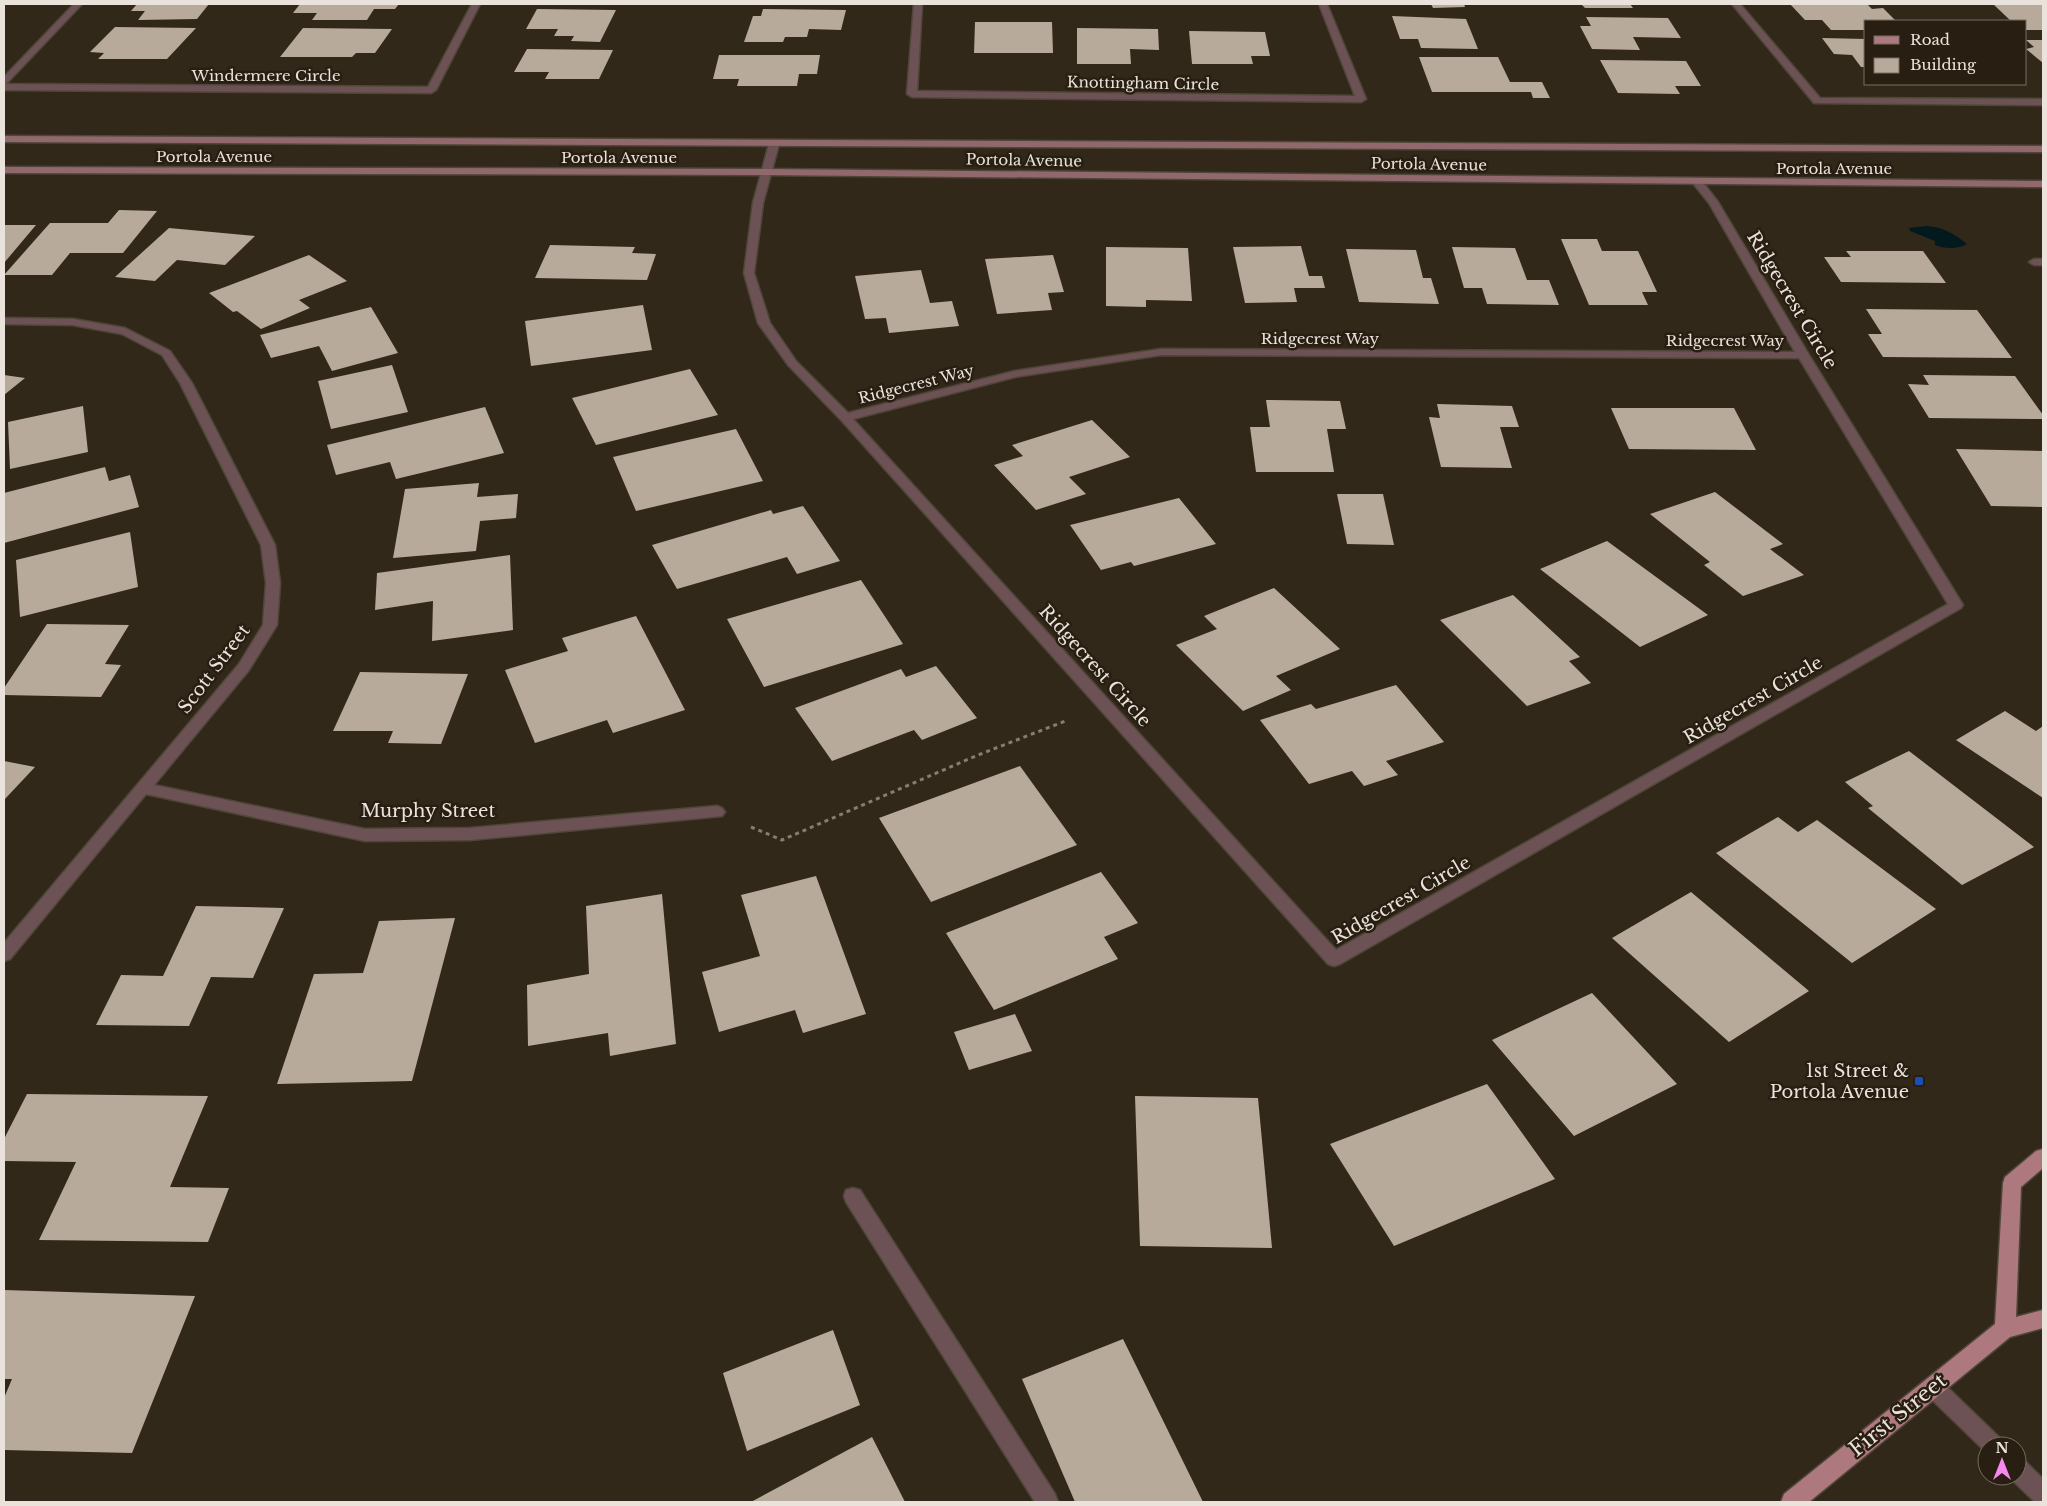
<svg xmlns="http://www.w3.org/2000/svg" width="2047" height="1506" font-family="'Libre Baskerville',serif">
  <rect width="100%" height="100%" fill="#32281a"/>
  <path fill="#02191e" d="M1927,226C1943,227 1955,234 1967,244C1959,249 1944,249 1935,245V241L1910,231L1909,228Z"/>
  <path fill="#b7aa9a" d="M137,4H209L197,19L138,20L145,11H131Z
    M300,4H399L395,9H374L367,20H312L317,13H293Z
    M1431,4H1464L1465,7L1433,8Z
    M1581,4H1630L1633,8H1585Z
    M1790,4H1867L1872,9L1883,8L1896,21H1866V30H1831L1822,20H1805Z
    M1993,4H2043V30H2026V21H2011Z
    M537,9L616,10L600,42L571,41L574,36H554L558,29H526Z
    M763,9L846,10L841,30L809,29L807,37H785L783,42H744L753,16H761Z
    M1392,16L1466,19L1478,49L1421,48L1418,39H1400Z
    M1586,17L1668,18L1681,38L1633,37L1640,50L1592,49L1580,26H1591Z
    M975,22H1052L1053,53H974Z
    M115,27L196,28L167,59H98L104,53L90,52Z
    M303,28L392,29L375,53H356L352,57H280Z
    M1077,28L1158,29L1159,50L1130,49L1131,64H1077Z
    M1189,31L1265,32L1270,56H1251L1253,64H1192Z
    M1822,38L1866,39V67H1861L1852,55L1834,54Z
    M2026,40H2043V63L2026,49L2034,47Z
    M527,49L613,50L599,79H545L549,72H514Z
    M719,55H820L817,74H799L797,86H737L739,79H713Z
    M1419,57H1498L1510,82H1542L1550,98H1533L1531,92H1432Z
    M1600,60L1686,61L1701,86H1675L1680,94L1618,93Z
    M119,210L157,211L123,253H70L52,275H4L50,223H108Z
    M4,225H36L4,263Z
    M169,228L255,236L225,265L177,260L155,281L115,277Z
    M1561,239H1597L1602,251H1638L1657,292H1642L1648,305H1589Z
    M550,245L635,247L632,253L656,254L647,280L535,278Z
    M1301,246L1309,276H1322L1325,288H1294L1297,302L1245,303L1233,247Z
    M1106,247L1188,248L1192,301L1146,300V307L1106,306Z
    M1452,247L1515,248L1527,280H1549L1559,305L1487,304L1482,288H1464Z
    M1346,249L1416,250L1423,278H1431L1439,304L1359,302Z
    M1846,251H1923L1946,283L1841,282L1824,257H1851Z
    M309,255L347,281L299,300L310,308L261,329L237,311L233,312L209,293Z
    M1053,255L1064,292L1048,293L1052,310L997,314L985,259Z
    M921,270L930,303L952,301L959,326L889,333L886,318L865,319L855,276Z
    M643,305L652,350L531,366L525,321Z
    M371,307L398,353L332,371L319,346L271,358L260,335Z
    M1866,309L1977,310L2012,358L1883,357L1868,334H1882Z
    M392,365L408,412L331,429L318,381Z
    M690,369L718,415L596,445L572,398Z
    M4,375L25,378L4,395Z
    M1923,375L2015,376L2043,415V419L1929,418L1908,384L1929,385Z
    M1266,400L1340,401L1346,429H1327L1334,472H1256L1250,427H1270Z
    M1437,404L1512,406L1519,427H1500L1512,468L1441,467L1429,417L1440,418Z
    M83,406L88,452L10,469L8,422Z
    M485,407L504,453L396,479L390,462L336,475L327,445Z
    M1611,408H1734L1756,450L1629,449Z
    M1092,420L1130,457L1069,477L1086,494L1036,510L994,465L1023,456L1012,445Z
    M736,429L763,481L636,511L613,457Z
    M1956,449L2043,451V507L1991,506Z
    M105,467L109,481L130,475L139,507L4,543V493Z
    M479,483L477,497L518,494L516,518L480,521L476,551L393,558L405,489Z
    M1715,492L1783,544L1770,549L1804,575L1743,596L1704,565L1710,562L1650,514Z
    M1337,494H1383L1394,545L1347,544Z
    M1179,498L1216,544L1134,566L1131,562L1101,570L1070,525Z
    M803,506L840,561L797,574L787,557L677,589L652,545L771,510L773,514Z
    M130,532L138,587L20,617L16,560Z
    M1607,541L1708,615L1640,647L1540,569Z
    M510,555L513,630L432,641L433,601L375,610L377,573Z
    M861,580L903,644L764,687L727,619Z
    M1274,588L1340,649L1276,676L1291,690L1243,711L1176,645L1217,629L1204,616Z
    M1513,595L1580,657L1569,661L1591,683L1527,706L1440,620Z
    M636,616L685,710L613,733L607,720L535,743L505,670L568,651L562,638Z
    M47,624L129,625L105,664L121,665L101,697L4,695V688Z
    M936,666L977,718L922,740L914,730L832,761L795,708L901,669L906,677Z
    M360,672L468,674L441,744L388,743L393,731H333Z
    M1396,685L1444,742L1386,761L1398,775L1364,786L1352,771L1309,784L1260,720L1311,704L1316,709Z
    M2005,711L2036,731L2043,726V798L1956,740Z
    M1909,751L2034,847L1962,885L1868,808L1873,806L1845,782Z
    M4,761L35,767L4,800Z
    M1020,766L1077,845L931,902L879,818Z
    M1778,817L1798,832L1817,820L1936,909L1852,963L1716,853Z
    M1101,872L1138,923L1104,937L1118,959L994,1010L946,933Z
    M816,876L866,1014L803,1033L795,1010L719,1032L702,972L760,956L741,895Z
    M1691,892L1809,991L1729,1042L1612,938Z
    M662,894L676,1044L610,1056L608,1033L528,1046L527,985L589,974L586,906Z
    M196,906L284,908L253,978L211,977L189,1026L96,1025L121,975L163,976Z
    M455,918L412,1081L277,1084L314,974L363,973L379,921Z
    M1592,993L1677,1084L1574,1136L1492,1040Z
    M1015,1014L1032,1051L969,1070L954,1032Z
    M1487,1084L1555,1179L1394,1246L1330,1144Z
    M27,1094L208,1096L170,1187L229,1188L208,1242L39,1240L76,1162L4,1161V1139Z
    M1135,1096L1258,1098L1272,1248L1140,1246Z
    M4,1290L195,1296L132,1453L4,1450V1398L12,1379H4Z
    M833,1330L860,1405L747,1451L723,1373Z
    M1123,1339L1203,1502H1075L1022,1379Z
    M872,1437L905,1502H751Z"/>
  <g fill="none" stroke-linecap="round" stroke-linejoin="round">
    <g stroke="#4f4639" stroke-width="3">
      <path id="lane" d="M853,1188L860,1190L1055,1494L1058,1502H1035L846,1202L844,1196L846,1190Z
        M1933,1377L1940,1380L2001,1439L2005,1446H1987V1453L1926,1394L1923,1387L1926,1380Z
        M2017,1458L2025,1461L2043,1479V1502H2035L2009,1477L2017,1476Z"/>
    </g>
    <g stroke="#4f4639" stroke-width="3">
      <path id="street" d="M74,4H82L6,84L428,87L472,4H480L436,90L431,93L4,90V77Z
        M914,4H922L917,91L1355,96L1319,4H1327L1366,99L1361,102L912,97L907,94Z
        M1732,4H1740L1820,98L2043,99V105L1814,103Z
        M774,141L779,144L763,203L754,273L770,323L796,361L848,413L1015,371L1161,349L1795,352L1709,203L1692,182L1693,180H1701L1718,202L1809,355L1963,605L1961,608L1340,964L1334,966L1328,964L841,420L788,365L758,323L744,273L753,203L769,144ZM1161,355L1799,358L1948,604L1336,950L853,419L1015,377Z
        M2043,259V265H2034L2029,262L2034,259Z
        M4,318L73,319L125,328L170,351L192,383L275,545L280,583L277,625L249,670L154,785L365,829L470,828L717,806L722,808L725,812L722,816L470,840L365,841L146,794L10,959L4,961V943L239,664L263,625L266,583L261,545L180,383L162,355L122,334L73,325L4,324Z"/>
    </g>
    <g stroke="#4f4639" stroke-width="3">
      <path id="secondary" d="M4,136L2043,146V152L4,142Z
        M4,167L765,169L2043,181V187L765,175L4,173Z"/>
    </g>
    <g stroke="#4f4639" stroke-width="3">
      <path id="primary" d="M2043,1149V1168L2021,1187L2016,1317L2043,1310V1328L2010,1337L1809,1502H1781L1784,1494L1995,1324L2003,1183L2005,1177L2036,1151Z"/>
    </g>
    <path stroke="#867d72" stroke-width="3" stroke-dasharray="4 4" stroke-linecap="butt" d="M751,827L782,840L978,755L1068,720"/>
    <use href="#lane" fill="#6c5254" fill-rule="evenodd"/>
    <use href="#street" fill="#6c5254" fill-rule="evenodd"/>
    <use href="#secondary" fill="#91696c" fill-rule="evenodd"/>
    <use href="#primary" fill="#ae797e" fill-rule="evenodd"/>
  </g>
  <rect fill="#1a4fb4" stroke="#281e11" stroke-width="2" x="1914" y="1076" width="10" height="10" rx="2.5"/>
  <g text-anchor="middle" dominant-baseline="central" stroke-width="5" stroke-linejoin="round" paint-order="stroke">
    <g font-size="15" fill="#eae3db" stroke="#281e11">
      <text x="266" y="75">Windermere Circle</text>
      <text transform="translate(1143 83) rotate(1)">Knottingham Circle</text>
      <text x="214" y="156">Portola Avenue</text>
      <text x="619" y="157">Portola Avenue</text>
      <text transform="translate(1024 160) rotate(1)">Portola Avenue</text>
      <text transform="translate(1429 164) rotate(1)">Portola Avenue</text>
      <text x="1834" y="168">Portola Avenue</text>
      <text x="1320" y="338">Ridgecrest Way</text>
      <text x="1725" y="340">Ridgecrest Way</text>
      <text transform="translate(916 384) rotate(-14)">Ridgecrest Way</text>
    </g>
    <g font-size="18" fill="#eae3db" stroke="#281e11">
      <text transform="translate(1792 300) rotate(59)">Ridgecrest Circle</text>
      <text transform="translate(1095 666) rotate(48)">Ridgecrest Circle</text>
      <text transform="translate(214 669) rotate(-53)">Scott Street</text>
      <text transform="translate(1753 700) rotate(-30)">Ridgecrest Circle</text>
      <text x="428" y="811">Murphy Street</text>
      <text transform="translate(1401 900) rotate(-30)">Ridgecrest Circle</text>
    </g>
    <g font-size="18" fill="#eae3db" stroke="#281e11" text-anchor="end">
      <text x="1909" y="1071">1st Street &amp;<tspan x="1909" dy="21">Portola Avenue</tspan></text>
    </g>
    <g font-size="21" fill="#eae3db" stroke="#281e11">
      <text transform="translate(1898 1415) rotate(-39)">First Street</text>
    </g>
  </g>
  <rect width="2047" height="1506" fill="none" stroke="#eae3db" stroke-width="10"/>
  <rect x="1864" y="20" width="162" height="65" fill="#281e11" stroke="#766d62"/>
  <rect x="1874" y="36" width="25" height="8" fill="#ae797e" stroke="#766d62"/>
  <text x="1910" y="45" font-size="15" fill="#eae3db">Road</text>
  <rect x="1874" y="58" width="25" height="15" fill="#b7aa9a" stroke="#766d62"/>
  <text x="1910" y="70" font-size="15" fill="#eae3db">Building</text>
  <g transform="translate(2002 1461)"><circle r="24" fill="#281e11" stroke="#766d62"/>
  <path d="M0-4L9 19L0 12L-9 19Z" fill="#f689ed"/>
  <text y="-8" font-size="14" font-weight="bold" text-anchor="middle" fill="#eae3db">N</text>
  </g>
</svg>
